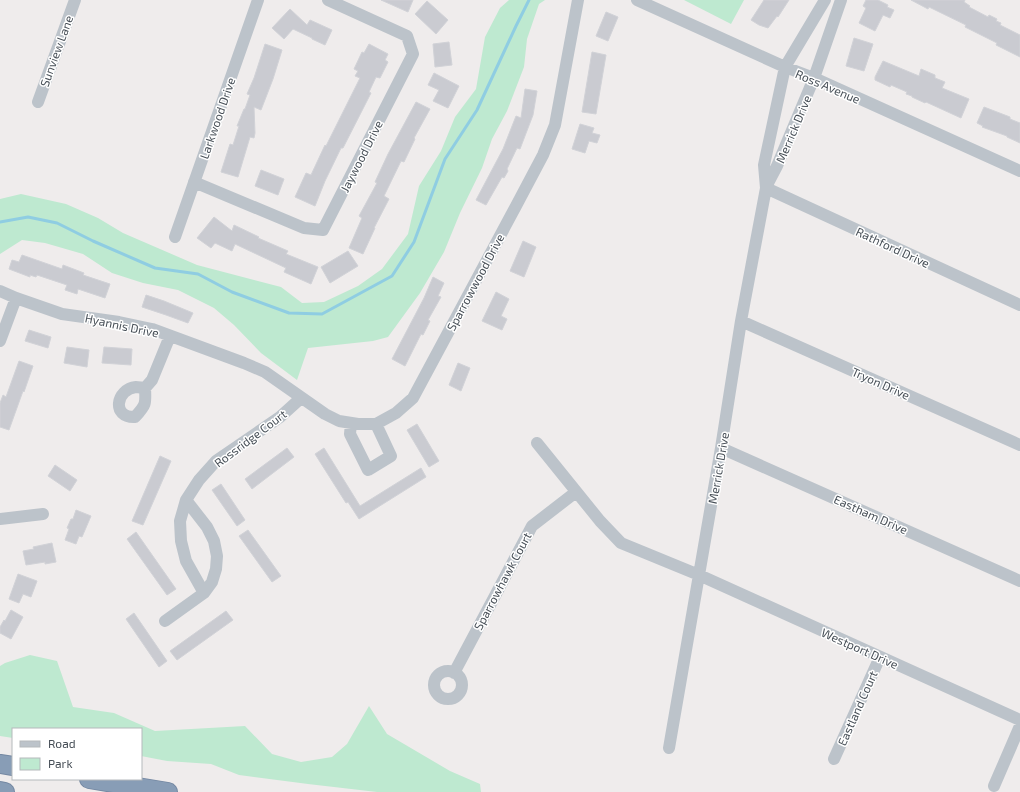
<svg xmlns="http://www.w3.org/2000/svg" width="1020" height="792" font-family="'Exo 2',sans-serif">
  <rect width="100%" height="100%" fill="#efecec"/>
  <path fill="#bee9d0" d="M509,0H545L539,4L527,39L524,67L507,111L492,139L482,168L460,213L444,252L420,293L388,337L373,341L308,348L297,380L261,353L234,325L214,308L178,290L143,283L112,273L83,254L45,243L22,240L0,254V199L21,194L66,204L98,218L123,233L197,265L281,287L302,303L324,302L358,286L382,269L408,234L419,186L441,151L455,117L476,89L485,37L500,8Z
    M684,0H744L731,24Z
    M30,655L57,661L73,707L114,713L155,731L245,726L272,754L301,762L332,757L347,744L369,706L387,734L450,771L480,784L481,792H377L308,784L239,775L211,764L167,761L141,756V729H13V738L0,736V666L5,663Z"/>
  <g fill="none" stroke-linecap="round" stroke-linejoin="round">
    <path stroke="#8fcde2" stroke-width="3" d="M0,222L28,217L57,223L93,241L155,268L198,274L232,292L289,313L322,314L392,276L414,242L445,159L477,110L516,26L529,0"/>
  </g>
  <path fill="#cacbd1" stroke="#d1d2d7" d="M381,0H413L408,12Z
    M764,0H789L778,17L777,16L768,28L759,25L751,20Z
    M866,0H878L888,5L887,7L894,10L890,18L883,15L875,31L859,23L866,8L863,6Z
    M911,0H965L964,2L970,6L969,7L988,17L989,15L997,19L996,21L1001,23L1000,25L1020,35V57L996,45L997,43L965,27L966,25L929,7L928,9Z
    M427,1L448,20L436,34L415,14Z
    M290,9L307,25L310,20L332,30L325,45L312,39V38L293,29L284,39L272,28Z
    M606,12L618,17L608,41L596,36Z
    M854,38L873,44L864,71L846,66Z
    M449,42L452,65L435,67L433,44Z
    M265,44L282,50L273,79L261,110L254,107L255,133L254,138L250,137L238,177L221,172L230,144L233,145L239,126H237L244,109H245L250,95L247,94L254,78Z
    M369,44L388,54L385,60L388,62L380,78L376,77L369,92L371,93L343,148H341L325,181L315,206L295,197L306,173L311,175L325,145L326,146L360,78L355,76L358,71L354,69L362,52L364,53Z
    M592,52L606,55L596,114L582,112Z
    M883,61L919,76L921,69L935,75V78L945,82L942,88L969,99L961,118L926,102L925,103L912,97V96L906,94L907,92L891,85L890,87L875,80V77Z
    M434,73L459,86L448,108L433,101L439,90L428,85Z
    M525,89L537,91L533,115L520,149L517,148L507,169L508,171L504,178L502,177L486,205L476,200L503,149L516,116L521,118Z
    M416,102L430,109L414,138L415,139L404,162L401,161L384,196L389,199L374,228H375L363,254L349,248L362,218L359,216L377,183L375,182L388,154Z
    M984,107L1010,117V119L1020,123V143L1007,137V136L982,127L983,126L977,123Z
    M580,124L594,128L592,133L600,135L597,143L589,141L585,153L572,149Z
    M261,170L284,179L278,195L255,186Z
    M214,217L232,231L234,225L259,237L258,238L288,251L286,254L318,267L311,284L284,272L286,268L235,244L232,251L215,243L211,248L197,238Z
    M523,241L536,247L524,277L510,271Z
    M348,251L358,266L330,283L321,267Z
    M22,255L62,269L63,265L84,273L83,275L110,284L105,298L78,289L77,294L65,290L67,285L37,275L36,277L30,275V277L9,269L12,260L19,262Z
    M433,277L444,283L438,296L441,297L428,320L430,321L423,335L421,334L405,366L392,359L424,298Z
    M496,292L509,299L501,316L507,319L502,330L482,321Z
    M146,295L164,301L193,313L188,323L166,315L142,307Z
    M29,330L51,337L48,348L25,341Z
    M67,347L89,350L87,367L64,363Z
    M104,347L132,349L131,365L102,363Z
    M19,361L33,366L24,392L23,391L9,430L0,427V403L3,395L6,397Z
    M458,363L470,368L461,391L449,385Z
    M417,424L439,461L429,467L407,430Z
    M287,448L294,457L252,489L245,479Z
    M324,448L360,506L421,468L426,477L359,519L348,502L346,503L315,454Z
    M160,456L171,461L143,525L132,521Z
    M55,465L77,480L70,491L48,476Z
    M221,484L245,520L237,526L212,490Z
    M76,510L91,516L82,537L79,536L76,544L65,540L69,529L67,528L71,519H73Z
    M248,530L281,576L272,582L239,536Z
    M136,532L176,589L167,595L127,539Z
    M52,543L56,562L45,564V562L26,565L23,551L34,549L33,547Z
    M18,574L37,581L31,597L23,594L19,603L9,599Z
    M11,610L23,617L11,639L0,633V627L4,620L5,621Z
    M226,611L233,620L177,660L170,651Z
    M134,613L167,661L159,667L126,619Z"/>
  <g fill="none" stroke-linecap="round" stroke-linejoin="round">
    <g stroke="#7488a2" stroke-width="20">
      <path id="highway" d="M0,764L13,766
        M89,779L168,792
        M0,791L5,792"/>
    </g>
    <path stroke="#bcc3ca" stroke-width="12" d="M637,0L785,67L814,78L1020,171
      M38,102L75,0
      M194,182L304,228L323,230L413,54L407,36L328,0
      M766,187L777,166L814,78L841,0
      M766,188L1020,305
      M175,237L258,0
      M0,291L16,298L62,314L119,322L152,329L244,363L265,372L325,414L339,421L358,424H376L396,413L413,398L516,206L543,155L555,125L578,0
      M741,321L1020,445
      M0,341L16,298
      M145,388C146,404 146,405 135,417C111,418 116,389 136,387C139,387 142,388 145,388L152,380L170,336
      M351,423L350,434L368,470L391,456L376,424
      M537,443L600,521L621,543L699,575L1020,720
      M721,448L1020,581
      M0,519L43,514
      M204,593L186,561L181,541L180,521L186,500L199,480L216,461L280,417L301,398
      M165,621L204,593L212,582L216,569L217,556L214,541L207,527L186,500
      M434 685a14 14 0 1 1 28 0a14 14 0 1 1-28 0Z
      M454,673L532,526L576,492
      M669,748L721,448L741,321L766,188L764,165L785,67L825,0
      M834,759L880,657
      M994,786L1020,726"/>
    <use href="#highway" stroke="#889db6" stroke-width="18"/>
  </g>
  <g text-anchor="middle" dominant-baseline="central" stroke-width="3" stroke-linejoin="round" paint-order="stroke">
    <g font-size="12" fill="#474f57" stroke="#fff">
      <text transform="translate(56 51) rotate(-70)">Sunview Lane</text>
      <text transform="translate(828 86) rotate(23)">Ross Avenue</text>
      <text transform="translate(217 118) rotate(-71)">Larkwood Drive</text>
      <text transform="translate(793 129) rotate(-67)">Merrick Drive</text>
      <text transform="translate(361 156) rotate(-63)">Jaywood Drive</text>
      <text transform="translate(893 247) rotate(25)">Rathford Drive</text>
      <text transform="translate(475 282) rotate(-62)">Sparrowwood Drive</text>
      <text transform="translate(122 325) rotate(12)">Hyannis Drive</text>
      <text transform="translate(881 383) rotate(24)">Tryon Drive</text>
      <text transform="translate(250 438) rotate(-37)">Rossridge Court</text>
      <text transform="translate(718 468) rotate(-80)">Merrick Drive</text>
      <text transform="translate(871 514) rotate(24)">Eastham Drive</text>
      <text transform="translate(502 581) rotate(-62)">Sparrowhawk Court</text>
      <text transform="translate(860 648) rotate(24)">Westport Drive</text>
      <text transform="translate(857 708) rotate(-66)">Eastland Court</text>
    </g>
  </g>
  <rect x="12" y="728" width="130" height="52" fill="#ffffff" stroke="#b5b9bc"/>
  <rect x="20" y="741" width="20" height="6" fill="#bcc3ca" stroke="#b5b9bc"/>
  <text x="48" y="748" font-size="12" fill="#474f57">Road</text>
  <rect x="20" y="758" width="20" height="12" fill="#bee9d0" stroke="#b5b9bc"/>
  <text x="48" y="768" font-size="12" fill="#474f57">Park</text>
</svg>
